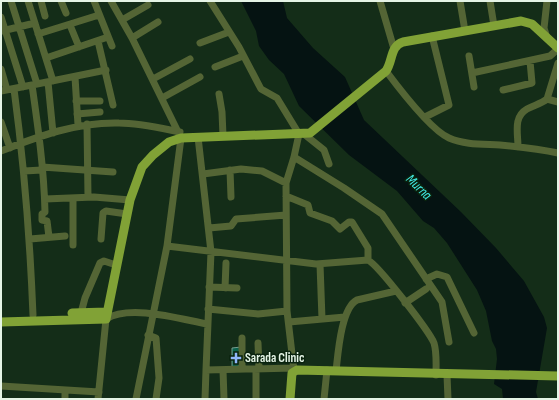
<svg xmlns="http://www.w3.org/2000/svg" width="559" height="400" font-family="'Sofia Sans Condensed',sans-serif">
  <rect width="100%" height="100%" fill="#142d18"/>
  <path fill="#051312" d="M241,1H283L287,18L313,48L345,77L364,120L461,212L496,248L524,281L544,317L547,328L536,392L538,399H503L502,389L494,384L497,359L496,349L492,341L486,311L477,290L447,243L434,228L423,221L397,191L349,155L299,106L284,74L269,60L259,46L256,31Z"/>
  <path fill="#0b614c" stroke="#759d8e" d="M241,347L242,366L232,367V348Z"/>
  <g fill="none" stroke-linecap="round" stroke-linejoin="round">
    <path stroke="#546535" stroke-width="7" d="M28,1L53,81
      M41,1L45,16
      M61,1L66,13
      M94,1L112,46
      M111,1L132,38L181,138L167,246L136,399
      M210,1L239,47L261,89L277,98L299,134L294,157L286,183L287,311L294,371
      M380,1L394,49
      M460,1L465,31
      M490,1L494,26
      M1,17L23,87
      M122,20L148,5
      M70,25L79,47
      M2,31L35,23
      M38,34L99,15
      M132,38L158,22
      M547,38L544,28L547,1
      M98,41L113,105
      M200,43L229,32
      M469,56L474,87
      M46,58L108,37
      M215,67L243,56
      M1,69L7,90
      M386,71C398,87 431,130 449,138C465,145 483,144 500,145C520,147 539,149 558,153
      M472,73L550,56L558,49
      M75,77L78,125
      M153,79L190,59
      M48,82L53,133
      M37,84L106,70
      M32,85C38,127 44,169 45,212L42,214V220L47,221L49,237
      M14,89C24,164 30,239 33,315
      M503,90L532,83L530,61
      M1,91L37,84L11,1
      M219,94L222,112L223,136
      M162,98L200,77
      M547,99L558,102
      M76,101H100
      M77,114L100,112
      M425,117L449,105L432,36
      M1,122L10,148
      M87,124L88,197
      M304,134L324,150L329,164
      M198,137L211,252L206,370
      M518,147C518,133 513,117 527,109C534,105 541,104 547,99L558,63
      M1,151C39,136 77,122 119,123C139,123 160,128 180,132
      M294,157L344,188L382,214L442,302L449,342
      M42,167L113,172
      M230,170L231,197
      M24,171L42,170
      M203,174L241,169L262,171L286,183
      M286,196L308,205L310,213L332,221L340,229L349,222H352L368,248V260
      M45,199L94,197L130,200
      M209,228L231,226L236,219L286,215
      M30,239L65,236
      M101,239L103,213L106,211L127,214
      M73,245V198
      M167,246L316,264L368,260C379,266 429,331 434,343C437,353 436,364 436,375
      M320,264L322,319
      M426,279L437,274L447,277L474,333
      M209,287L237,288
      M225,288L226,263
      M405,303L426,289
      M208,309L258,314L287,311
      M81,313L85,298L100,263L104,261L116,265
      M289,322L345,317
      M148,335L156,338L159,378L156,399
      M242,338V369
      M258,343L259,369
      M256,369V399
      M223,370L224,399
      M336,371C338,354 341,308 357,300L396,291
      M447,375L448,399
      M1,386L99,392
      M65,399V390
      M98,399L106,319C130,304 180,319 207,324
      M205,399L206,370L294,368
      M324,399L327,370"/>
    <path stroke="#81a236" stroke-width="9" d="M72,313L107,312
      M1,322L106,319L130,200L142,167L153,155L169,142L181,138L310,133L386,71C393,61 390,46 403,42L521,21L532,24L558,48
      M290,399L292,373L297,370L558,376"/>
  </g>
  <path fill="#90b8fd" stroke="#0a230e" stroke-width="1.5" d="M234 352h4v4h4v4h-4v4h-4v-4h-4v-4h4z"/>
  <g text-anchor="middle" dominant-baseline="central" stroke-width="3" stroke-linejoin="round" paint-order="stroke">
    <g font-size="13" font-weight="bold" fill="#e5f4e6" stroke="#0a230e" text-anchor="start">
      <text x="245" y="358">Sarada Clinic</text>
    </g>
    <g font-size="14" font-style="italic" fill="#42ede9" stroke="#0a230e">
      <text transform="translate(419 187) rotate(44)">Murna</text>
    </g>
  </g>
  <rect width="559" height="400" fill="none" stroke="#e5f4e6" stroke-width="4"/>
</svg>
